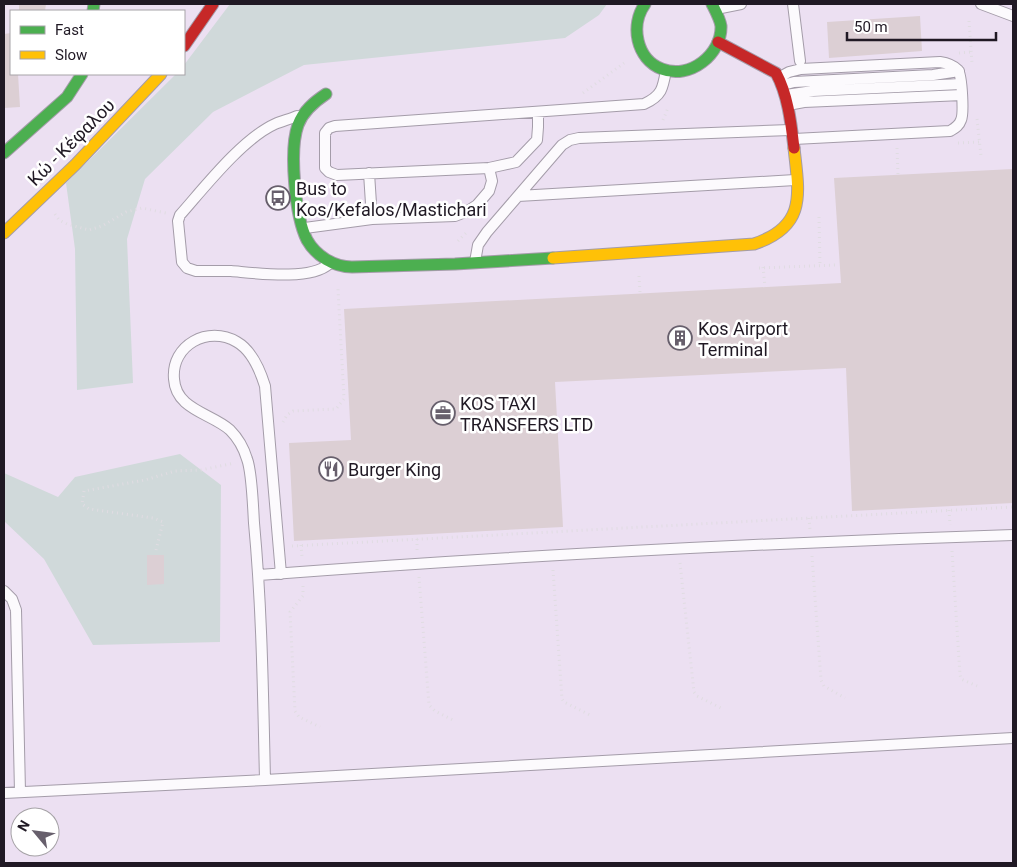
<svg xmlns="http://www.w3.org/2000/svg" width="1017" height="867" font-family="Roboto,sans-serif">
  <rect width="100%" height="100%" fill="#ece0f2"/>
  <path fill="#d0d9da" d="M230,4H607L599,15L565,38L304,65L213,112L145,179L127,239L133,383L77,390L75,249L66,183L176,74H184V65Z
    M180,454L221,485L220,642L93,645L44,559L4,521V473L58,497L75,477Z"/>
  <path fill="#dccfd4" d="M19,4H46L45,11H19Z
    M920,16L922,51L829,58L827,22Z
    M11,33V74H18L20,107L4,108V34Z
    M1013,169V503L852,511L846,368L555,382L563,527L294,541L289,443L351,440L344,309L841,283L834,178Z
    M147,555H164V584L147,585Z"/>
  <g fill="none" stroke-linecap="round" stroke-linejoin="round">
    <g stroke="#a49ca9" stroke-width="12">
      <path id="lane" d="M793,4L800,61
        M981,4L1013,16
        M716,9L741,4
        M780,77L789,72L801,69L940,62C947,63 953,65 958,70C962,76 964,114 961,120C959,126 955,128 950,131L794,139
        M783,85L794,82L933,75L959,71
        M786,95L813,91L961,84
        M788,105L804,102L962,95
        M538,112V127L537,140L516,162L489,168L337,175L329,172L325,168V133L329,128L335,126L644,104C662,96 663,88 666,70
        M297,116C290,119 282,121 275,124C242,139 204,188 180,215L178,221L182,262L187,268L196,271C207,271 219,271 231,271C255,273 310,281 329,264
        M369,173L372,219
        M518,196L562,145L570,140L579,138L790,130
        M305,228L372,219L455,216L468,211L477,205L489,191L492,181L489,168
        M475,262L478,245L487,232L518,196L795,180
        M259,575C510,556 762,543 1013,535
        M4,591L12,599L16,610L20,792
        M265,780C263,694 262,608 254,523C253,507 252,472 247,459C244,449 238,438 230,430C211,413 176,410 174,379C171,345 208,325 237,342C251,350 260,370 265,386L281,574
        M4,793L265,780L1013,738"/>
    </g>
    <g stroke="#a49ca9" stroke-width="13">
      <path id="fast" d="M645,4C630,25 636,59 662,69C690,80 722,54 721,26C720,19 715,10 712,4
        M93,11L94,4
        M326,94C314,102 303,111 298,125C289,150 295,216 307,240C316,256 334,267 352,267L455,264L553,258
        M4,153L67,97L82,74"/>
    </g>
    <g stroke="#a49ca9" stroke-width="13">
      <path id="slow" d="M4,233L75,165L161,74
        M553,258L754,244C807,226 799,194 794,148"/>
    </g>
    <g stroke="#a49ca9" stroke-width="13">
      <path id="jam" d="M718,42L776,73C788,95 791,123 794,148
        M184,46L213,4"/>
    </g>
    <path stroke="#e0dce2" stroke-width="3" stroke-dasharray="1 4" stroke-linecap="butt" d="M969,21L972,63
      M959,53L971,52
      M583,93L624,63
      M977,119L981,156
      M663,120L668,108
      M958,143L980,142
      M897,148L898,175
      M55,214L59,220L67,224L89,230L102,226L126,212L142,208L166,213
      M819,217L820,266
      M458,241L468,231
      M763,267L765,287
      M759,268L837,265
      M639,276L640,293
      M283,422L287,415L293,411L336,409L344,399L338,289
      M949,510L950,525
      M809,518L810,530
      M417,539V551
      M301,545L302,557
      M292,546L1013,507
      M156,550L163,522L153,518L89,509L82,504L84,491L145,480L175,471L201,470L235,463
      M952,551L960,675L961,679L977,686
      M812,556L821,680L824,686L845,698
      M680,563L694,692L697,696L723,709
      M553,570L562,699L564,702L590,715
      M419,577L429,705L435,711L455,721
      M303,586V596L290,612L295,711L299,717L320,727"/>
    <use href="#lane" stroke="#fcfafd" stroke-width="10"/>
    <use href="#fast" stroke="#4caf50" stroke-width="11"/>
    <use href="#slow" stroke="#ffc107" stroke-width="11"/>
    <use href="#jam" stroke="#c62828" stroke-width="11"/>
  </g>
  <defs>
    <g id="bus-ring" transform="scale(1.25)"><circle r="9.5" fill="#fff" stroke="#675f6c" stroke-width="1.5"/><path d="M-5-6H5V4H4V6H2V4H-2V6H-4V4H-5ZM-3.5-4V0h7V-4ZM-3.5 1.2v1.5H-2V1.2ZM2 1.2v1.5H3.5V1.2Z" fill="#675f6c"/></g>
    <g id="building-ring" transform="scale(1.25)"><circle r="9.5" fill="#fff" stroke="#675f6c" stroke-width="1.5"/><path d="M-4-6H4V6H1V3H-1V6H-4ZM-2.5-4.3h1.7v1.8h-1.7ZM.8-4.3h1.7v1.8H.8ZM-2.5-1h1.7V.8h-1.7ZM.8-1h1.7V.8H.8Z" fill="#675f6c"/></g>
    <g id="office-ring" transform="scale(1.25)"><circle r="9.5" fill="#fff" stroke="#675f6c" stroke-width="1.5"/><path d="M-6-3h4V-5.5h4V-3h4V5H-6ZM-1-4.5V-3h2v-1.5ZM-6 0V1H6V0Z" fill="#675f6c"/></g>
    <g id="restaurant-ring" transform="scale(1.25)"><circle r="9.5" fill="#fff" stroke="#675f6c" stroke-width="1.5"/><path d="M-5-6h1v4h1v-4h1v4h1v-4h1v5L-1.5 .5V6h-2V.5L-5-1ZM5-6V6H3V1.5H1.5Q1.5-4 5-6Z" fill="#675f6c"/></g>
  </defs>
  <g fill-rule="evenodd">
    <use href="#bus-ring" x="278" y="198"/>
    <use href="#building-ring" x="680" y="338"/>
    <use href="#office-ring" x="443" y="413"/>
    <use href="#restaurant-ring" x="331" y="469"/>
  </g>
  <g text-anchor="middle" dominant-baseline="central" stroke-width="5" stroke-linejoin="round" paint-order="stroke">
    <g font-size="18" fill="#201924" stroke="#fff">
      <text transform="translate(71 142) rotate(-45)">Κώ - Κέφαλου</text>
    </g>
    <g font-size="18" fill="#201924" stroke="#fff" text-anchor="start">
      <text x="296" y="188">Bus to<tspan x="296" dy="21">Kos/Kefalos/Mastichari</tspan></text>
      <text x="698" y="328">Kos Airport<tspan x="698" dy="21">Terminal</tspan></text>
      <text x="460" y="403">KOS TAXI<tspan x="460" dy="21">TRANSFERS LTD</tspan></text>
      <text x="348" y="469">Burger King</text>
    </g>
  </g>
  <rect width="1017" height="867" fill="none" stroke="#201924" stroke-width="10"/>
  <rect x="10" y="10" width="175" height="65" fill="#ffffff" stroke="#a6a3a7"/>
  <rect x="20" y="26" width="25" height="8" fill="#4caf50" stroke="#a6a3a7"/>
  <text x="55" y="35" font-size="15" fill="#201924">Fast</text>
  <rect x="20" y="51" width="25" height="8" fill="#ffc107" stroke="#a6a3a7"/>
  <text x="55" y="60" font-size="15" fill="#201924">Slow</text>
  <g transform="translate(35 832) rotate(299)"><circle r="24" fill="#ffffff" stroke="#a6a3a7"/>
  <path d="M0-4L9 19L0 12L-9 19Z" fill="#675f6c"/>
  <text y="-8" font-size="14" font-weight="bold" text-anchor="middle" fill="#201924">N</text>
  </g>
  <path d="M847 32v8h149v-8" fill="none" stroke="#201924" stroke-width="2.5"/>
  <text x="854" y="32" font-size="15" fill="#201924" stroke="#ffffff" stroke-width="4" paint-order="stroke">50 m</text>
</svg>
